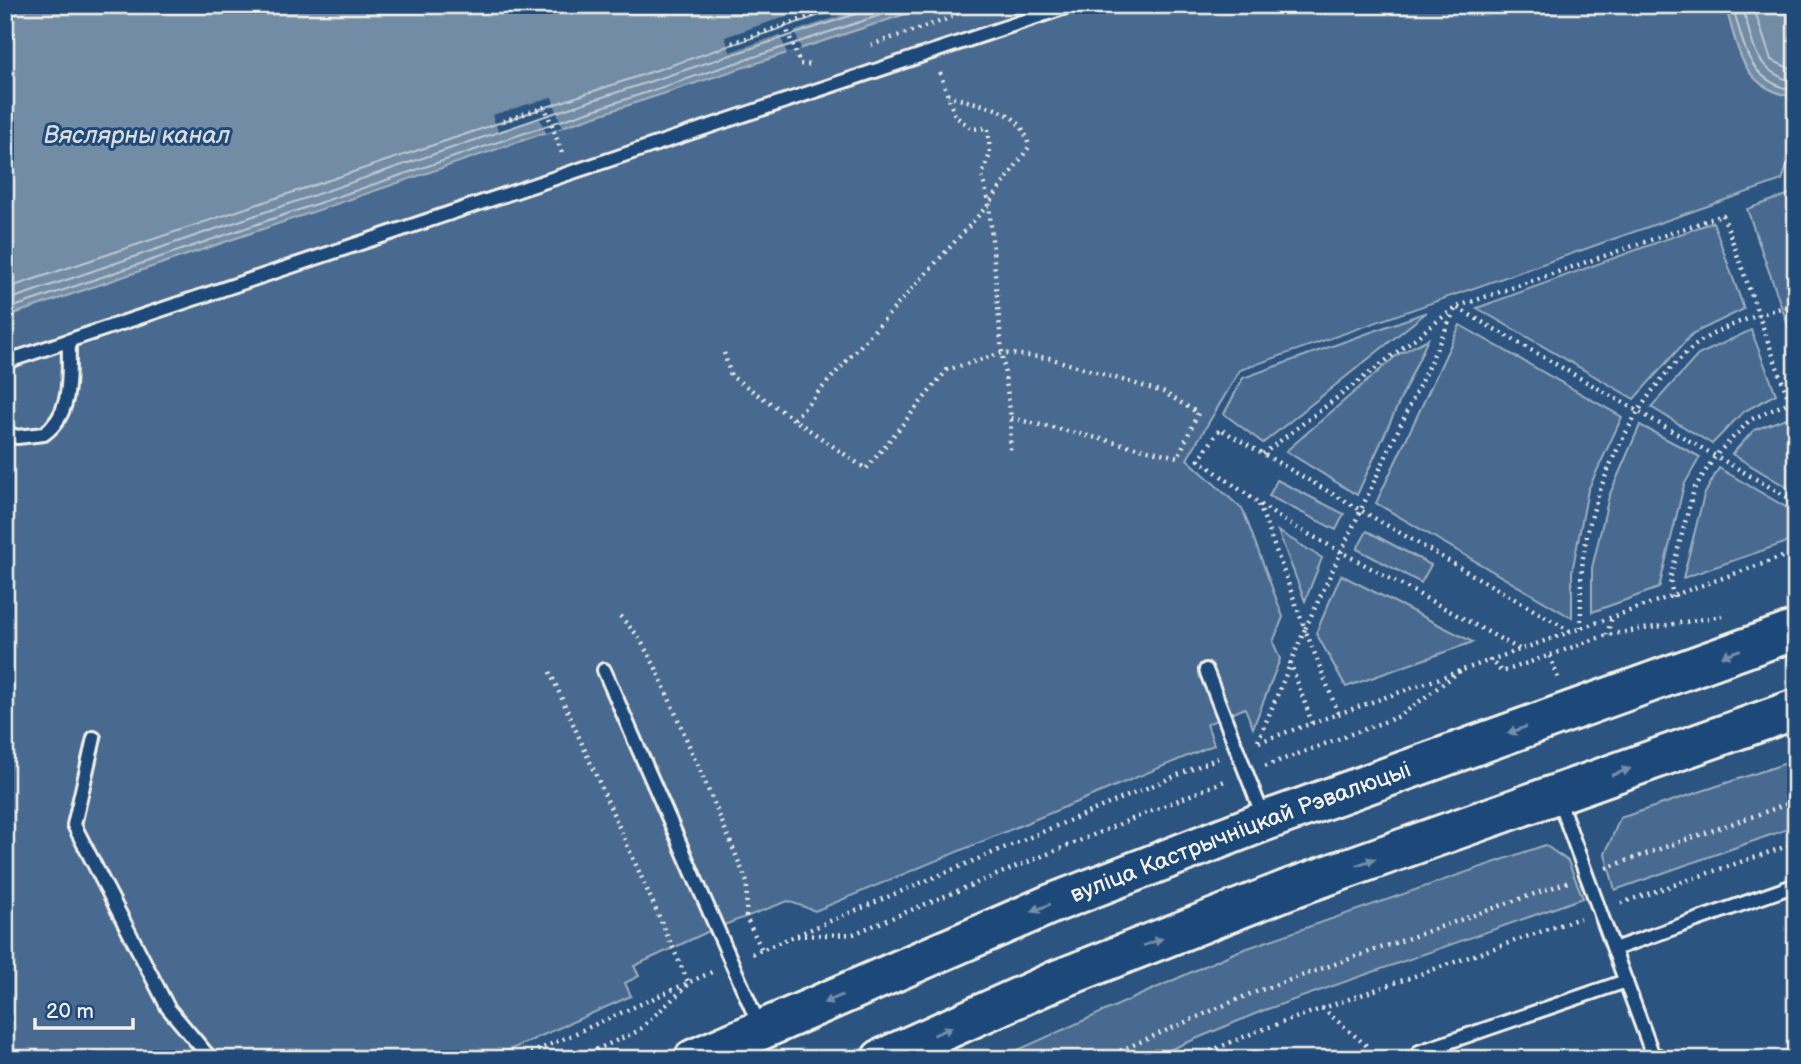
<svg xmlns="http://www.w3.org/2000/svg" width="1801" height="1064" font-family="'Balsamiq Sans',sans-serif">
  <rect width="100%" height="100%" fill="#2c5481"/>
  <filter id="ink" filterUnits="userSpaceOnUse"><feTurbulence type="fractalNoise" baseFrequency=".0143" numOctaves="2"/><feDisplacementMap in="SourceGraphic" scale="14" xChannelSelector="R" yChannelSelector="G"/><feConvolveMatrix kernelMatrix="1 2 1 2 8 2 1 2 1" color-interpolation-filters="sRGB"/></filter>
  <g filter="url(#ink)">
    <path fill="#496b90" stroke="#9eaebc" stroke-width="2" d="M5,5H1725C1740,52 1740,87 1796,98V141L1782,180L1240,370L1187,459L1243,510L1283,617L1273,642L1280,659L1253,728L1245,708L1207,724L1214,745L815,911L788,901L716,928L634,966L639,976L625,983L631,996L489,1059H5Z
      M1796,186V348L1747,209L1793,193Z
      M1713,222L1744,309L1692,334L1634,399L1477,308Z
      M1427,312L1263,443L1224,414L1243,378Z
      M1460,325L1622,417L1588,490L1572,572V618L1376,503Z
      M1751,330L1776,394L1743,412L1712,444L1651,407L1698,355Z
      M1428,339L1357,495L1286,451L1397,355Z
      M1786,418L1796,447V493L1732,454L1754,430Z
      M1640,425L1700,457L1684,485L1659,588L1592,612V568L1609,496Z
      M1719,468L1796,513V539L1683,578L1704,495Z
      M1277,480L1344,514L1336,530L1269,496Z
      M1278,531L1322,558L1305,601Z
      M1367,531L1431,565L1421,583L1357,549Z
      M1341,575L1473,642L1346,687L1316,633Z
      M1796,760V826L1615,890L1605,854L1620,818Z
      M1545,845L1568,861L1583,898L1262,1011L1148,1059H998L1236,952Z"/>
    <path fill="#738ca6" stroke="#a7b4c0" stroke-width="2" d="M5,5H933L562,127L5,317Z
      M1725,5H1796V98C1740,87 1740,52 1725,5Z"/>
    <path fill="#2c5481" d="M819,5H872L795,31L801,49L787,54L780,35L730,52L725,37Z
      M552,97L562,127L546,133L540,119L498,131L492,115Z"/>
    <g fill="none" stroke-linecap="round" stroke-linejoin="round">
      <path stroke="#c0c9ce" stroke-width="2" d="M1732,5C1746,48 1746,81 1796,91
        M1742,5C1753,42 1753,73 1796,82
        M1753,5L1771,60L1796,71
        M5,289L850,5
        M5,301L557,112L883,5
        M5,310L560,121L911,5"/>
      <g stroke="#f4f1e8" stroke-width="18">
        <path id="lane" d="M5,362L1072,5
          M5,432L17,437L44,434C74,412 68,375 69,341
          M604,670L759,1025
          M1206,670L1263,816
          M94,738L74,825L168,1008L211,1059
          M1558,798L1652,1053L1665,1059
          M1614,949L1796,885
          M1421,1059L1419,1052L1626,981"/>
      </g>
      <g stroke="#f4f1e8" stroke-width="44">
        <g id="highway">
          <path id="s1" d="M694,1059L1051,904L1265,821L1796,630"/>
          <path d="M881,1059L1057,980L1289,889L1796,709"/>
        </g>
      </g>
      <path stroke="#f4f1e8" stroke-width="4.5" stroke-dasharray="2 5" stroke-linecap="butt" d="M785,25L800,64L812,65
        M732,43L844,5
        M871,45L956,16L963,5
        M940,73L955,116L972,129L988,128L990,154L982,175L989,204L1002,353L1011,418L1010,450
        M503,121L545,107L562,153
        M724,353L731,376L866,469L947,370L1002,353L1049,358L1163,392L1198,413L1178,457L1011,418
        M794,419L989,204L1029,147C1022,106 980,106 948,96
        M1263,454L1456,307L1723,215L1796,420
        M1673,597L1670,579L1694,489L1716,455L1750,420L1796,399
        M620,616L638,636L655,666L725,829L747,882L746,917L762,950
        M1581,628C1581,608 1580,588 1582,568C1588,494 1637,390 1697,344C1722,325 1766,313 1796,303
        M1607,635L1612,617
        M1519,649L1281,519L1199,460L1220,429L1570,631
        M1550,656L1558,678
        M1489,659L1502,672L1607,635L1722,616
        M1290,662L1312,723
        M550,672L689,984L638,1031L575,1059
        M1338,713L1305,629L1456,307L1796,502
        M1258,741L1305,629L1258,502
        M1259,742L1796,552
        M1265,766L1400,716L1460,671
        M1606,868L1796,801
        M1621,903L1796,843
        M797,936L853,934L1227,780
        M752,954L1218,758
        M1322,1008L1367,1046L1371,1059
        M518,1059L712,972
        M1101,1059L1250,994L1568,882
        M1191,1059L1258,1031L1580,918
        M1590,1059H1594"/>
      <use href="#lane" stroke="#1f4a7a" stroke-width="12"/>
      <use href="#highway" stroke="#1f4a7a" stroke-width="38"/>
    </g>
    <defs><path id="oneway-solid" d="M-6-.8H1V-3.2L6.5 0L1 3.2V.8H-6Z" transform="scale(1.75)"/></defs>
    <g fill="#748da6">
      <use href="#oneway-solid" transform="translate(1731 653) rotate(160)"/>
      <use href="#oneway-solid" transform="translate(1517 730) rotate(160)"/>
      <use href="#oneway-solid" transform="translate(1621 772) rotate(-20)"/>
      <use href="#oneway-solid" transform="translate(1366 862) rotate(-19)"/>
      <use href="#oneway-solid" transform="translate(1041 908) rotate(157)"/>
      <use href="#oneway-solid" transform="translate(1153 942) rotate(-21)"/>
      <use href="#oneway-solid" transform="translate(833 999) rotate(157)"/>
      <use href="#oneway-solid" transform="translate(943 1031) rotate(-24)"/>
    </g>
  </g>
  <g text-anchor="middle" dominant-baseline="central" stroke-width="6" stroke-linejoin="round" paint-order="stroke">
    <g font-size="23" fill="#f4f1e8" stroke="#1f4a7a">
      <text stroke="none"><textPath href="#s1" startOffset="592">вуліца Кастрычніцкай Рэвалюцыі</textPath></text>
    </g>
    <g font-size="24" font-style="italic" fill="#dadddb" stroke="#1f4a7a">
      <text x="137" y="135">Вяслярны канал</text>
    </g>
  </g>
  <rect width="1801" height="1064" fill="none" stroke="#1f4a7a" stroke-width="28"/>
  <rect x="14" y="14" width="1773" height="1036" fill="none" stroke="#f4f1e8" stroke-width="2.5" filter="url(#ink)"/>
  <path d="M35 1018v10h98v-10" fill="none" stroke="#f4f1e8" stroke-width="3.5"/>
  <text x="46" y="1018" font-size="21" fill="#f4f1e8" stroke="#1f4a7a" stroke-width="5" paint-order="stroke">20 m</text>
</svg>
